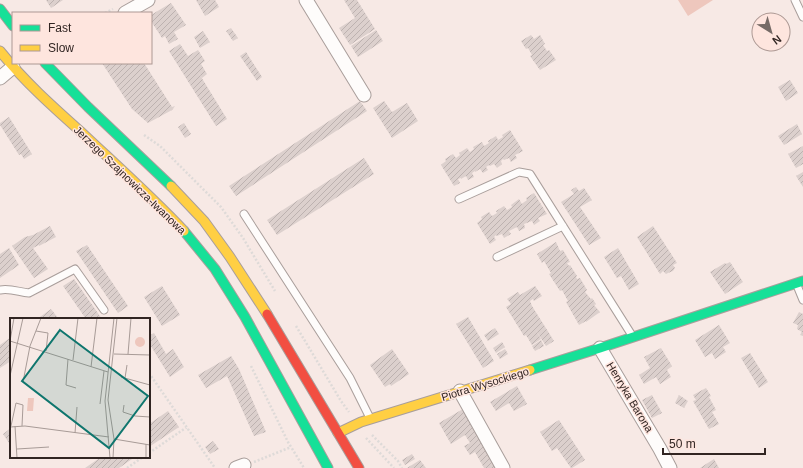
<svg xmlns="http://www.w3.org/2000/svg" width="803" height="468" font-family="Helvetica,sans-serif">
  <defs>
    <pattern id="building-hatch" width="6" height="6" patternUnits="userSpaceOnUse"><rect width="6" height="6" fill="#dcd0cd"/><path d="M-1 1l2-2M0 6l6-6M5 7l2-2" fill="none" stroke="#bdb2b0"/></pattern>
  </defs>
  <rect width="100%" height="100%" fill="#f7e9e5"/>
  <path fill="#eec7bd" d="M678,0H713L688,16Z"/>
  <path fill="url(#building-hatch)" d="M46,0H63L51,8Z
    M196,0H215L219,7L205,16Z
    M344,0H357L375,29L350,45L339,28L355,18Z
    M171,3L186,25L174,32L178,39L169,44L165,36L162,38L151,21V15Z
    M231,28L238,38L233,41L226,31Z
    M376,30L383,41L358,57L351,46Z
    M203,31L210,42L200,48L194,37Z
    M531,35L534,39L540,35L545,44L543,45L547,51L549,50L556,60L540,70L530,56L532,55L528,48L526,49L521,41Z
    M180,44L188,56L198,50L205,61L201,64L207,74L202,78L195,67L227,119L216,126L169,51Z
    M246,52L262,77L257,81L240,56Z
    M102,63H144L172,107L175,106L172,110L148,123L132,109Z
    M790,80L798,93L786,101L778,87Z
    M360,101L367,111L236,196L229,186Z
    M384,101L392,112L407,103L418,121L392,138L373,108Z
    M9,117L32,154L24,159L21,154L19,155L0,125V123Z
    M184,123L191,134L185,138L178,127Z
    M797,124L802,134L784,145L778,136Z
    M510,130L523,151L515,155L517,158L511,162L509,158L504,160L503,159L501,161L502,164L497,168L494,164L490,166L489,165L486,167L488,170L483,173L480,169L475,172V171L472,173L474,177L468,180L466,176L461,179V178L458,179L460,183L454,186L441,165L446,161L445,159L453,154L456,158L460,155L459,153L467,148L470,152L474,149L473,147L482,142L484,146L489,143L488,141L496,136L498,140L503,137L502,135Z
    M803,146V164L796,168L788,154Z
    M364,158L374,174L277,235L267,220Z
    M803,172V187L796,176Z
    M576,187L579,191L584,188L592,200L580,207L601,238L589,245L561,202L574,194L571,190Z
    M534,193L547,214L538,218L540,221L534,225L532,221L524,224L525,228L519,231L517,227L509,231L511,234L504,238L502,234L497,236L496,235L494,237L496,240L490,244L477,223L482,219L481,217L489,212L492,216L497,213L496,211L504,206L507,210L512,207L511,205L519,199L522,204L527,200L526,198Z
    M50,226L56,237L39,246V245L33,248L48,269L34,278L12,246L25,237L33,235Z
    M653,226L677,263L673,265L675,268L673,271L668,273L666,274L663,271L660,274L637,237Z
    M556,242L560,251L563,250L570,262L567,263L569,266L570,265L577,276L576,277L577,279L580,278L587,290L585,292L591,299L592,298L596,304L594,305L600,312L586,322V321L579,325L566,302L568,301L562,290L560,291L549,274L551,273L544,261L542,263L537,254Z
    M87,245L128,306L118,313L76,251Z
    M9,248L19,265L0,278V254Z
    M618,248L639,284L629,290L621,276L617,278L604,257Z
    M730,262L743,282L725,294L710,272L725,263L726,264Z
    M74,279L102,319H86L63,286Z
    M162,286L180,315L162,326L144,297Z
    M535,286L542,296L534,301L533,299L530,301L532,306L554,341L546,346L535,329L541,339L532,345L526,335L524,336L506,307L511,304L507,299L518,292L520,295Z
    M51,309L58,318L57,319H37Z
    M799,312L803,314V336L800,335L802,332L797,329L798,325L793,323Z
    M468,317L494,361L483,368L456,324Z
    M719,325L730,343L723,347L726,352L715,359L712,353L705,357L695,340Z
    M495,328L499,334L488,341L484,335Z
    M154,333L166,354L173,349L184,367L170,377L149,343V336Z
    M11,337V361L0,368V345Z
    M541,340L544,346L535,351L532,346Z
    M502,342L505,347L496,353L493,348Z
    M661,348L672,366L667,370L671,377L660,384L656,377L644,384L639,375L650,368L644,357Z
    M392,349L409,374L391,386L390,384L385,387L370,365Z
    M505,349L508,354L500,359L497,354Z
    M750,353L768,382L759,388L741,358Z
    M231,356L239,369L266,432L254,436L227,376L206,388L198,375Z
    M517,386L527,404L514,411L509,403L496,411L490,402Z
    M706,388L711,396L709,397L716,410L712,412L719,424L709,429L693,401L696,400L693,395Z
    M652,395L662,413L652,418L642,400Z
    M679,395L688,401L684,408L675,403Z
    M463,409L497,468H484L475,452L470,455L464,446L470,443L465,435L451,444L439,423Z
    M168,411L179,427L149,447V424Z
    M559,420L585,460L572,468H571L557,448L552,451L540,432Z
    M11,428V446L3,434Z
    M213,441L219,449L210,454L205,447Z
    M412,454L415,459L405,465L402,460Z
    M101,457H135L119,468H85Z
    M714,459L719,468H700Z
    M420,460L426,468H407Z"/>
  <g fill="none" stroke-linecap="round" stroke-linejoin="round">
    <g stroke="#a99e9b" stroke-width="9">
      <path id="lane" d="M795,0L803,17
        M459,199L519,172L530,174L633,337
        M244,214L350,378L370,418
        M497,257L563,226
        M796,283L803,300
        M0,290C10,288 19,292 29,293L75,269L104,310"/>
    </g>
    <g stroke="#a99e9b" stroke-width="15">
      <path id="street" d="M306,0L364,95
        M125,13L148,0
        M0,78L13,67
        M600,348L660,449L670,468
        M460,391L503,468
        M236,468L244,465"/>
    </g>
    <g stroke="#a99e9b" stroke-width="11">
      <path id="fast" d="M0,9L13,26
        M45,63L88,107L171,186
        M184,231L215,269L245,317L328,468
        M530,370L600,348L803,281"/>
    </g>
    <g stroke="#a99e9b" stroke-width="11">
      <path id="slow" d="M0,51C24,81 52,106 80,131C115,164 151,196 184,231
        M171,186L204,221L230,257L267,314
        M338,433L361,422L530,370"/>
    </g>
    <g stroke="#a99e9b" stroke-width="11">
      <path id="jam" d="M267,314L359,468"/>
    </g>
    <path stroke="#dedad8" stroke-width="2.5" stroke-dasharray="2 2" stroke-linecap="butt" d="M105,13L113,9
      M144,135L160,146L221,207L243,238L275,291
      M296,326L341,401L349,412
      M251,366L288,442L304,468
      M149,373L215,468
      M372,435L398,461L402,468
      M366,438L394,468
      M149,453L187,427
      M254,462L291,447
      M127,468L143,457"/>
    <use href="#lane" stroke="#fefcfb" stroke-width="7"/>
    <use href="#street" stroke="#fefcfb" stroke-width="13"/>
    <use href="#fast" stroke="#16e098" stroke-width="9"/>
    <use href="#slow" stroke="#ffcf43" stroke-width="9"/>
    <use href="#jam" stroke="#f24e42" stroke-width="9"/>
  </g>
  <g text-anchor="middle" dominant-baseline="central" stroke-width="3" stroke-linejoin="round" paint-order="stroke">
    <g font-size="11" fill="#312522" stroke="#fee5de">
      <text transform="translate(130 180) rotate(44)">Jerzego Szajnowicza-Iwanowa</text>
      <text transform="translate(485 384) rotate(-17)">Piotra Wysockiego</text>
      <text transform="translate(630 397) rotate(59)">Henryka Barona</text>
    </g>
  </g>
  <g transform="translate(10 318)">
    <rect width="140" height="140" fill="#f7e9e5"/>
    <path d="M125 24a5 5 0 1 1 10 0a5 5 0 1 1-10 0ZM18,80H24L23,93H17Z" fill="#eec7bd"/>
    <path fill="none" stroke="#a89b97" stroke-width="1" d="M26,13L38,15L36,33M0,23L98,54M0,23L4,0M104,36L140,37M118,36L121,0M58,41L56,67L66,70M63,42L68,0M81,49L87,0M0,58L13,0M111,59L140,67M115,60L117,47M13,64L20,28L31,0M90,86L94,53M114,87L113,94L125,98L140,99M1,108L6,85L13,87L12,108M5,108L7,140M0,109L15,108L99,119M65,115L67,89M104,121L140,127M7,131L39,129M100,140L95,83L104,0M103,140L104,121L98,82L107,0M136,140V126"/>
    <path fill="#0f766e" fill-opacity="0.15" stroke="#0f766e" stroke-width="2" d="M50,12L138,78L99,130L12,63Z"/>
    <rect width="140" height="140" fill="none" stroke="#312522" stroke-width="2"/>
  </g>
  <rect x="12" y="12" width="140" height="52" fill="#fee5de" stroke="#ac9893"/>
  <rect x="20" y="25" width="20" height="6" fill="#16e098" stroke="#ac9893"/>
  <text x="48" y="32" font-size="12" fill="#312522">Fast</text>
  <rect x="20" y="45" width="20" height="6" fill="#ffcf43" stroke="#ac9893"/>
  <text x="48" y="52" font-size="12" fill="#312522">Slow</text>
  <g transform="translate(771 32) rotate(143)"><circle r="19" fill="#fee5de" stroke="#ac9893"/>
  <path d="M0-3L7 15L0 10L-7 15Z" fill="#766a66"/>
  <text y="-6" font-size="11" font-weight="bold" text-anchor="middle" fill="#312522">N</text>
  </g>
  <path d="M663 448v6h102v-6" fill="none" stroke="#312522" stroke-width="2"/>
  <text x="669" y="448" font-size="12" fill="#312522" stroke="#fee5de" stroke-width="3" paint-order="stroke">50 m</text>
</svg>
